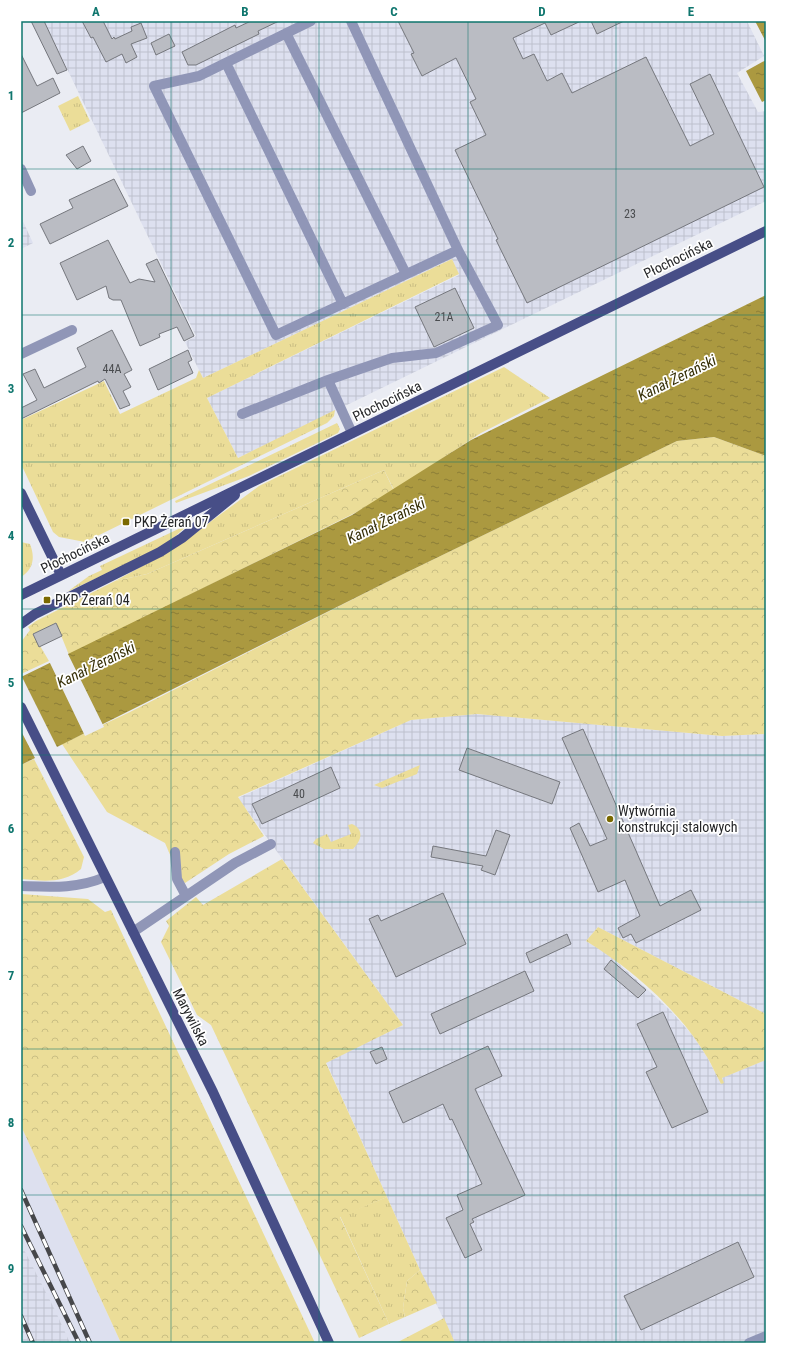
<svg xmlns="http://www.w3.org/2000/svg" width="787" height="1364" font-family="'Roboto Condensed',sans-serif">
  <defs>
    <pattern id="industrial-grid" width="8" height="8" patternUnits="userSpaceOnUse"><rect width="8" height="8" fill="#dde0ef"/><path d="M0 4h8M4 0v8" fill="none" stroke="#bec0cd"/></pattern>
    <pattern id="grass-tufts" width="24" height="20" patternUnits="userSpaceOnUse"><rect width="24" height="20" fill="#ebdd98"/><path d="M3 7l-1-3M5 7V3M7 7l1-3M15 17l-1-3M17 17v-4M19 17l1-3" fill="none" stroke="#c9be83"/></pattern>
    <pattern id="forest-crowns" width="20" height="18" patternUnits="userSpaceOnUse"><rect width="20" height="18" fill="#ebdd98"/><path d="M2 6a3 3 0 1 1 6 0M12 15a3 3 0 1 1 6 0" fill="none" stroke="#c9be83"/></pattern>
    <pattern id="water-ripples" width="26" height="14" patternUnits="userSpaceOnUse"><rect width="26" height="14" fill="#ab9940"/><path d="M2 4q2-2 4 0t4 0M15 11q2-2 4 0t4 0" fill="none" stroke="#8b7d36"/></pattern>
  </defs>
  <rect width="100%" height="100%" fill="#eaecf3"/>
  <path fill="#dde0ef" d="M21,1126L121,1343H21Z"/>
  <path fill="url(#industrial-grid)" d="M44,21H747L764,56L737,73L758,112L766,111V201L238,458L207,398L459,275L452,259L203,378L185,342L196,336Z
    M21,217L33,243L21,249Z
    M477,714L722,736L766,734V1014L598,927L586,941L608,954L670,1010L693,1036L707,1057L721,1084V1078L766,1060V1343H455L420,1270L326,1062L403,1025L238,798L411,720Z
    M21,1244L55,1310L70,1343H21Z"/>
  <path fill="url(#grass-tufts)" d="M78,96L90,121L70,131L58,106Z
    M452,259L459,274L207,398L238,458L335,410L334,416L327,423L85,542L59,537L53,532L21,464V420L104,381L120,414L196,378L199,370L203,378Z
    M504,367L550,398L481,433L394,490L384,470L147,574L115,581L172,550L259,486Z
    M337,423L340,429L338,433L249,476L176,503L175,501Z
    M189,524L170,541L150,553L67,592L89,576L102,570L100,566Z
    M21,542L30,544C35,557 34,569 21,577Z
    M420,765L417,774L382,788L374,785Z
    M352,824C365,830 361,841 353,849H324L313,843L316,839L327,834L331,842L351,834L348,825Z
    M387,1197L420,1270L407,1281L403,1308L405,1317L389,1324L340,1216Z"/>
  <path fill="url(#forest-crowns)" d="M714,437L766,456V734L722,736L477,714L411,720L238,797L264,836L229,854L185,883L180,878L165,843L107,812L62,744L130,712L391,580L677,441Z
    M384,470L395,493L69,655L56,623L33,634L49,661L21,674V642L30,630L28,627L36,621L115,581L147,574Z
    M34,759L84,857L81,869C63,884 43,881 21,879V765Z
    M282,859L403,1025L326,1063L387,1197L340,1217L389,1324L359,1338L211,1025L197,1015L161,942L169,926L166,921L196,897L203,905Z
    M21,894L88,899L105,912L111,910L315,1343H121L21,1126Z
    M598,927L766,1014V1060L722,1078L724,1083L721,1084C716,1075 712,1065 707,1057C679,1010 632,969 586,941Z
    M420,1270L437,1303L405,1317L403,1308L407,1281Z
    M444,1318L455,1343H396Z"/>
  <path fill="url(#water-ripples)" d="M755,21H766V42Z
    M766,58V100L762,102L746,71L766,60Z
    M766,295V456L714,437L677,441L391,580L21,765V677L352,515L471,440Z"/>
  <path fill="#eaecf3" d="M67,652L104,727L85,736L49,661Z
    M21,675L58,749L36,760L21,731Z"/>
  <path fill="#babcc3" stroke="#75777d" d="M31,21H44L67,70L57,74Z
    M82,21H103L112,39L114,37L115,39L132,31L131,27L141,23L147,38L131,44L137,57L126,63L122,54L106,62L93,37L91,38Z
    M251,21H279L258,31L259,34L196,65H188L182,52L235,25L236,28Z
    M398,21H581L551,35L545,23L513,38L523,59L534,54L547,81L562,73L572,93L646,57L690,146L714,134L690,84L710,74L764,187L527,303L496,240L498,239L483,208L455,150L486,135L470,102L476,99L456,58L422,76L411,54L414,53Z
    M591,21H624L597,34Z
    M169,34L175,46L156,55L151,43Z
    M21,54L37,86L53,78L60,93L21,113Z
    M83,146L91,161L77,169L66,155Z
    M114,179L128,206L50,244L40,224L73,208L69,200Z
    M108,240L130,283L139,279L155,282L146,264L157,259L194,336L184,341L177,327L159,334L160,337L140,346L121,300H113L109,298L106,286L77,300L60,263Z
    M455,288L474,328L434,347L415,307Z
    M112,330L132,370L124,374L131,387L123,391L130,405L120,409L105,379L99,383L98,381L21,419V408L37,400L23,374L35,369L44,388L86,367L77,348Z
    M188,350L192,360L188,362L193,373L158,390L149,369Z
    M56,623L62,636L39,647L33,634Z
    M583,729L660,906L691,890L701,910L636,943L631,934L623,938L618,928L640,916L625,880L598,892L570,828L579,823L590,846L607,839L562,738Z
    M467,748L560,782L552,804L459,770Z
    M331,767L340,788L262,824L252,804Z
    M496,830L510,835L495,875L481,870L483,866L431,857L433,846L486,856Z
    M443,893L466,944L396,977L369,919L378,915L381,921L383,920Z
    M567,934L571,944L530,963L526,953Z
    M611,960L646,990L638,998L604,969Z
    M525,971L534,991L440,1034L431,1014Z
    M663,1012L708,1112L672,1128L646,1072L657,1067L637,1024Z
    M488,1046L502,1076L475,1089L525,1195L472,1219L474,1222L470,1224L482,1250L465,1258L446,1218L463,1210L457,1195L482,1184L452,1119L450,1120L443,1104L403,1123L389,1092Z
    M382,1047L387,1059L376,1064L370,1052Z
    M738,1242L754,1277L641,1330L624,1296Z"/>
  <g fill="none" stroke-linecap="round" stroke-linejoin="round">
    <path stroke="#9096b7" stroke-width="10" d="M311,21L199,76L154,86L276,335L458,250
      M286,33L406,274
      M226,63L343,304
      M21,169L31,191
      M21,354L72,330
      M328,380L392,358L436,353L498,325L458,250L351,21
      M242,414L328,380L352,433
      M175,852L177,879L186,896
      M21,886C51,887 77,889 105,877
      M133,932L235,863L271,844
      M749,1343L766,1336"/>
    <path stroke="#474e87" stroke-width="10" d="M21,493L61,575
      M21,595L766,231
      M21,624L35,614L160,552L182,538L235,495
      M21,707L213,1092L329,1343"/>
    <g stroke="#46474a" stroke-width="4.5">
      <path id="rail" d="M21,1190L90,1343
        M21,1226L79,1343
        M21,1316L33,1343"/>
    </g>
    <use href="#rail" stroke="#fff" stroke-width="3" stroke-dasharray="9" stroke-linecap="butt"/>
  </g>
  <path fill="none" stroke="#0f766e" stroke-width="1" stroke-opacity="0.55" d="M171,21V1343M319,21V1343M468,21V1343M616,21V1343M21,169H766M21,315H766M21,462H766M21,609H766M21,755H766M21,902H766M21,1049H766M21,1195H766"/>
  <g fill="#7a6900" stroke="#fff" stroke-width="1.5">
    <rect x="122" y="518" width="8" height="8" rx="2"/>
    <rect x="43" y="596" width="8" height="8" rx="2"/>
    <circle cx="610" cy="819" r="4"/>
  </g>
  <g text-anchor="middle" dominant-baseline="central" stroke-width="3.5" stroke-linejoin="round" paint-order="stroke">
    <g font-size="12" fill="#4a4c4f">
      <text x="630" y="214">23</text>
      <text x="444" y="317">21A</text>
      <text x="112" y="369">44A</text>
      <text x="299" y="794">40</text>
    </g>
    <g font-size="14" fill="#252628" stroke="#fff">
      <text transform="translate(678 258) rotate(-26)">Płochocińska</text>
      <text transform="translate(387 401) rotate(-26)">Płochocińska</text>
      <text transform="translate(75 553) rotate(-26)">Płochocińska</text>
      <text transform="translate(191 1017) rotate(63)">Marywilska</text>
    </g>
    <g font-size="14" fill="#252628" stroke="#fff" text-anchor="start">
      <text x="134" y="522">PKP Żerań 07</text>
      <text x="55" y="600">PKP Żerań 04</text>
      <text x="618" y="811">Wytwórnia<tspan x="618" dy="16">konstrukcji stalowych</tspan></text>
    </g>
    <g font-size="15" font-style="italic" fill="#362f07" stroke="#fff">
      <text transform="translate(677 378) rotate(-26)">Kanał Żerański</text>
      <text transform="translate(386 521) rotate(-26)">Kanał Żerański</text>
      <text transform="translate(96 665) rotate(-26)">Kanał Żerański</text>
    </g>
  </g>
  <rect width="787" height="1364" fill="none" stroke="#ffffff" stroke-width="44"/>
  <rect x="22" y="22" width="743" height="1320" fill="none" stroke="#0f766e" stroke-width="1.5"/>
  <g font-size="13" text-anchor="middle" font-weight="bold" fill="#0f766e">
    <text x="96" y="16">A</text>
    <text x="245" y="16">B</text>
    <text x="394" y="16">C</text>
    <text x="542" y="16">D</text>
    <text x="691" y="16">E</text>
    <text x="11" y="100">1</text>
    <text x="11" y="247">2</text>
    <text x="11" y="393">3</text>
    <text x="11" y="540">4</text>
    <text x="11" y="687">5</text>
    <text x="11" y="833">6</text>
    <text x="11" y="980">7</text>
    <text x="11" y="1127">8</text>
    <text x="11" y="1273">9</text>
  </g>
</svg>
